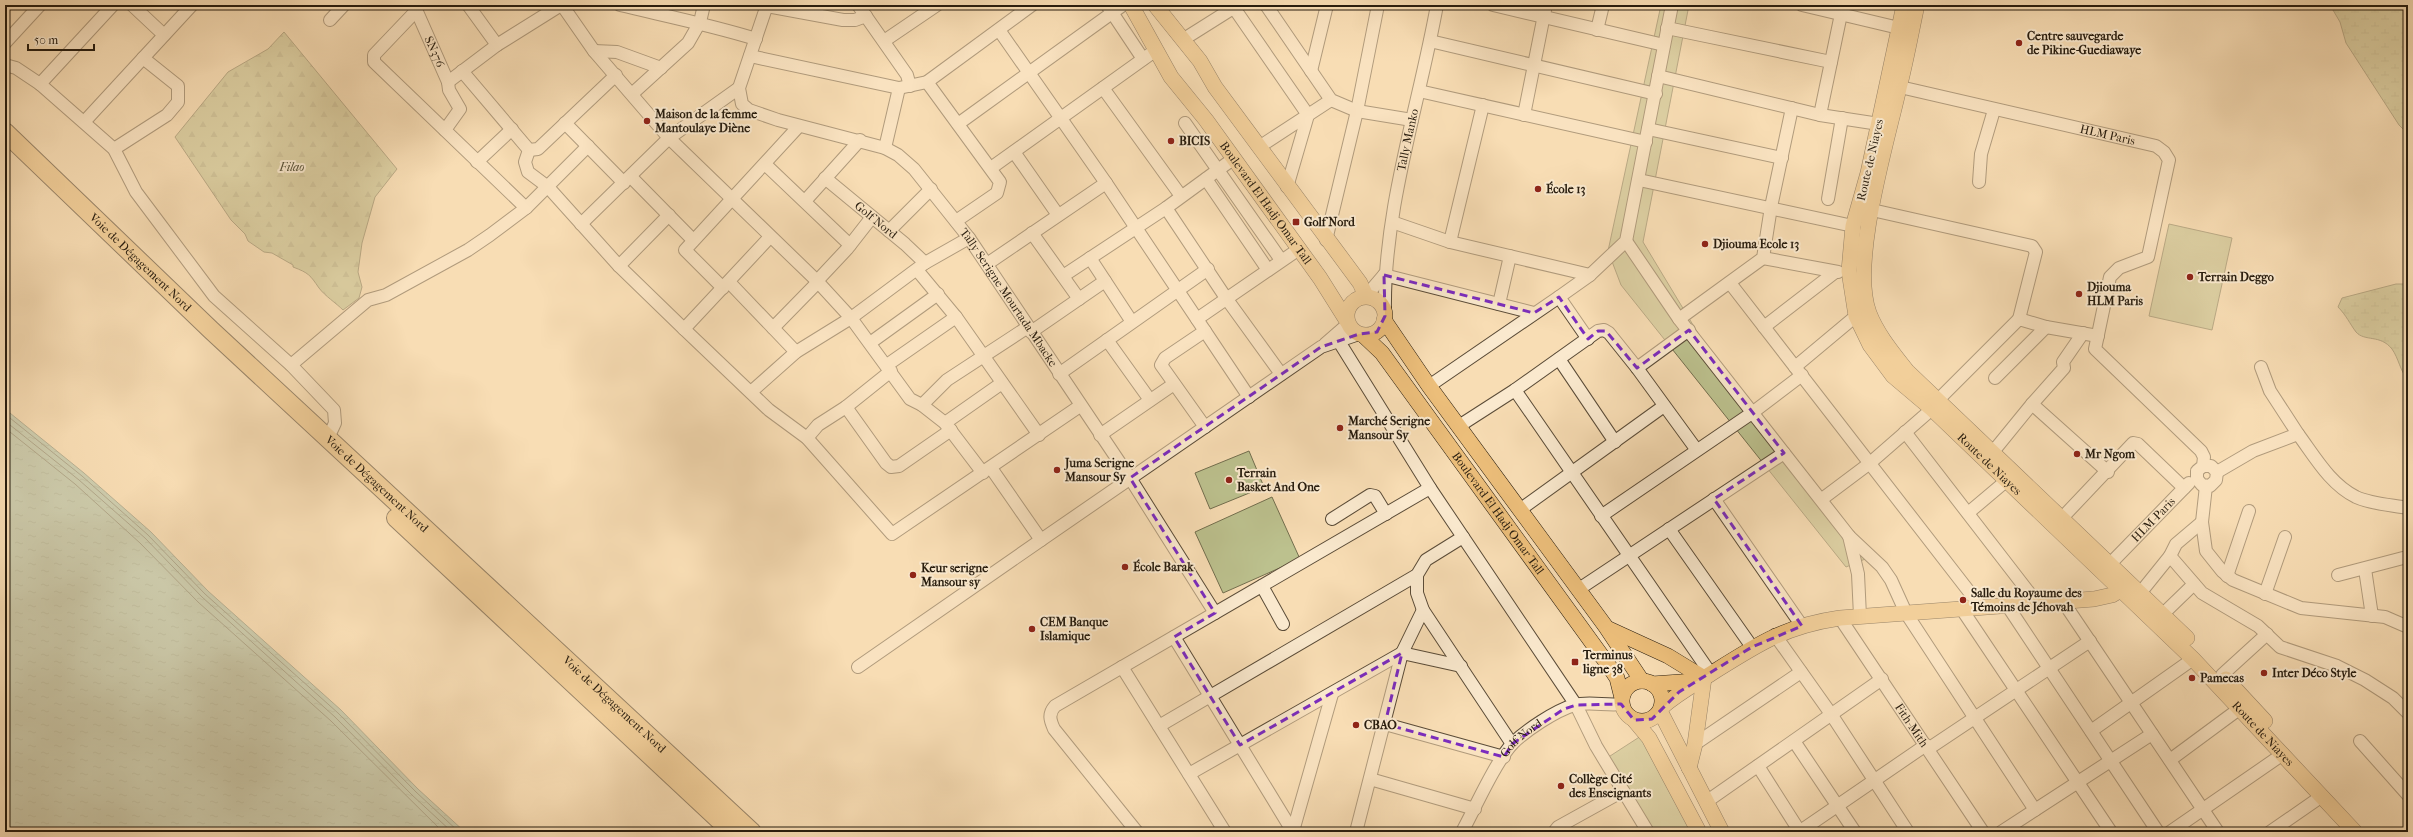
<svg xmlns="http://www.w3.org/2000/svg" width="2413" height="837" font-family="'IM FELL French Canon',serif">
  <defs>
    <pattern id="forest-firs" width="22" height="20" patternUnits="userSpaceOnUse"><rect width="22" height="20" fill="#bcc18e"/><path d="M5 1l3.5 6h-7zM16 11l3.5 6h-7z" fill="#a2a579"/></pattern>
    <pattern id="wetland-marsh" width="20" height="14" patternUnits="userSpaceOnUse"><rect width="20" height="14" fill="#bcc18e"/><path d="M1 5h8M5 5V1M11 12h8M15 12V8" fill="none" stroke="#a2a579"/></pattern>
    <pattern id="water-ripples" width="26" height="14" patternUnits="userSpaceOnUse"><rect width="26" height="14" fill="#9ebda9"/><path d="M2 4q2-2 4 0t4 0M15 11q2-2 4 0t4 0" fill="none" stroke="#88a290"/></pattern>
  </defs>
  <rect width="100%" height="100%" fill="#f8ddb4"/>
  <filter id="stains"><feTurbulence type="fractalNoise" baseFrequency=".005" numOctaves="4"/><feColorMatrix values="0 0 0 0 .2 0 0 0 0 .09 0 0 0 0 .02 0 0 0 .5 -.17"/></filter>
  <radialGradient id="worn" r=".72"><stop offset=".6" stop-color="#630" stop-opacity="0"/><stop offset="1" stop-color="#630" stop-opacity=".3"/></radialGradient>
  <path fill="#bcc18e" stroke="#726e4e" d="M1661,5H1689L1643,242L1722,373L1870,557L1846,567L1621,285L1608,251Z
    M2169,224L2232,238L2212,330L2149,316Z
    M1249,451L1264,487L1210,509L1195,473Z
    M1272,497L1300,559L1223,593L1195,532Z
    M1644,734L1693,832H1651L1607,758Z"/>
  <path fill="url(#forest-firs)" stroke="#726e4e" d="M284,32L397,169L375,197L362,243L358,272L362,287L359,298L343,310C336,303 325,296 319,288C310,275 309,273 293,267V265L272,253L264,252L248,241L245,234L231,220L175,137L228,72L268,49Z"/>
  <path fill="url(#wetland-marsh)" stroke="#726e4e" d="M2330,5H2408V134L2399,125L2346,43L2340,22Z
    M2396,284H2408V380C2400,371 2399,359 2392,349C2380,334 2365,342 2356,332C2350,324 2346,315 2338,307L2342,298Z"/>
  <path fill="url(#water-ripples)" stroke="#6e7d6b" d="M5,409L84,473L151,532L208,591L341,710L418,789L465,832H5Z"/>
  <g fill="none" stroke-linecap="round" stroke-linejoin="round">
    <path stroke="#626c5c" stroke-width="1" d="M5,414L82,476L148,535L205,594L338,713L416,792L459,832
      M5,421L79,480L145,538L202,597L335,717L412,795L452,832
      M5,428L75,484L140,543L198,602L331,721L443,832"/>
    <g stroke="#5b4c38" stroke-width="14">
      <g id="minor">
        <path d="M132,5L164,35"/>
        <path id="s1" d="M414,5L448,82L497,45L561,5"/>
        <path d="M468,5L497,45"/>
        <path d="M562,5L594,51L669,138L817,281L851,318L910,399L922,405L945,423L983,473"/>
        <path d="M620,5C666,16 711,25 756,39"/>
        <path id="s2" d="M767,5L739,88L742,104L749,110L778,120L885,148L898,155L914,169L969,238L1130,478L1215,613"/>
        <path d="M858,5L907,75L910,86"/>
        <path d="M1107,5L1143,59"/>
        <path d="M1232,5L1308,115L1287,187"/>
        <path d="M1266,5L1331,100L1357,111L1412,120"/>
        <path d="M1493,5L1664,45"/>
        <path d="M1802,5L1899,28"/>
        <path d="M767,6L843,20H855L866,16"/>
        <path d="M416,11L374,55V62L526,208"/>
        <path d="M330,20L344,5"/>
        <path d="M1667,28L1831,62"/>
        <path d="M999,30L1106,183L1249,397"/>
        <path d="M1597,30L1603,5"/>
        <path d="M1184,39L1238,5"/>
        <path d="M884,41L937,5"/>
        <path d="M1430,41L1656,94"/>
        <path d="M5,43L40,5"/>
        <path d="M594,51L617,52L661,68"/>
        <path d="M750,56L899,88L927,82L1032,5"/>
        <path d="M5,65L16,68L40,84L114,149L136,192L214,296L291,365L334,410L335,423L328,438"/>
        <path d="M462,71L529,150L538,149L616,75"/>
        <path d="M1311,71L1327,5"/>
        <path d="M1658,76L1820,115L1879,124"/>
        <path d="M927,82L1000,182L997,193L956,221"/>
        <path d="M40,84L113,5"/>
        <path id="s3" d="M1900,87L2156,146L2164,152L2169,160L2148,257L2119,268L2110,277L2095,349L2201,451L2204,457L2203,466L2197,471V479L2202,485L2210,486L2216,480L2217,472L2211,466H2203"/>
        <path d="M1103,88L1181,196"/>
        <path d="M1419,91L1646,142"/>
        <path d="M632,94L688,43L700,22L704,5"/>
        <path d="M1524,115L1546,5"/>
        <path d="M1820,115L1841,14"/>
        <path d="M85,121L192,5"/>
        <path d="M565,123L624,183"/>
        <path d="M1185,123L1281,260"/>
        <path d="M958,124L1123,5"/>
        <path d="M1648,129L1782,158"/>
        <path d="M445,130L460,109L449,90L448,82"/>
        <path d="M1259,147L1331,100"/>
        <path d="M885,148L899,88"/>
        <path d="M114,149L167,115L178,102V86L143,58"/>
        <path d="M529,150L525,162L528,172L548,187L619,266L684,329L769,410L807,438L892,534L1080,406"/>
        <path d="M1014,152L1058,215"/>
        <path d="M477,162L512,129"/>
        <path d="M765,164L850,245"/>
        <path d="M991,168L1156,50"/>
        <path d="M631,177L693,240"/>
        <path id="s4" d="M825,178L905,244L925,263"/>
        <path d="M1206,179L1268,270"/>
        <path d="M1639,180L1853,226"/>
        <path d="M1979,182L1981,154L1994,110"/>
        <path d="M1828,199L1842,118"/>
        <path d="M805,201L860,140"/>
        <path d="M1166,208L1226,298L1281,374"/>
        <path d="M1872,210L2032,246L2036,252L2019,319"/>
        <path d="M1392,222L1450,242L1590,275"/>
        <path d="M581,224L669,138L739,88"/>
        <path d="M889,231L931,189"/>
        <path d="M1032,233L1079,299"/>
        <path d="M1326,240L1357,111L1378,5"/>
        <path d="M1626,241L1679,319L1849,536L1882,567L1891,580L1906,613L2035,810"/>
        <path d="M1450,242L1483,105"/>
        <path d="M1090,258L1132,322"/>
        <path d="M1763,258L1838,272"/>
        <path d="M987,264L1106,183"/>
        <path d="M619,266L669,215"/>
        <path d="M917,270L956,317L1039,435"/>
        <path d="M1384,275L1534,313"/>
        <path d="M1063,276L1166,208L1233,159"/>
        <path d="M817,281L847,249L872,217"/>
        <path d="M729,282L796,352"/>
        <path d="M1730,283L1981,607"/>
        <path d="M723,288L685,250L799,126"/>
        <path d="M1366,296L1384,275"/>
        <path d="M1559,297L1588,339"/>
        <path d="M1499,304L1510,256"/>
        <path id="s5" d="M1385,312C1383,211 1419,105 1437,5"/>
        <path d="M1197,319L1299,249"/>
        <path d="M1679,319L1763,258L1771,207L1792,108"/>
        <path d="M1764,327L1834,273"/>
        <path d="M773,328L818,282"/>
        <path d="M684,329L769,238"/>
        <path d="M1031,332L1105,281"/>
        <path d="M1107,340L1150,400"/>
        <path d="M1338,340L1430,488L1576,705L1596,746L1648,832"/>
        <path d="M870,343L938,294"/>
        <path d="M1325,344L1348,324"/>
        <path d="M1559,359L1615,442"/>
        <path d="M291,365L368,300L386,295L468,250L490,235L526,208L588,146"/>
        <path d="M887,365L956,317"/>
        <path d="M1795,367L1856,316"/>
        <path d="M2261,367L2270,391L2298,434"/>
        <path d="M1637,368L1689,330"/>
        <path d="M1059,374L1208,269"/>
        <path d="M1995,378L2046,327"/>
        <path d="M1429,386L1559,297L1590,275L1626,241L1672,5"/>
        <path d="M1515,390L1711,674"/>
        <path d="M751,392L796,352L851,318L925,263L969,238"/>
        <path d="M1938,400L2019,319L2046,327L2098,336"/>
        <path d="M2032,404L2108,472"/>
        <path d="M922,405L947,380L1028,327"/>
        <path d="M846,407L886,463L891,467L899,466L951,430"/>
        <path d="M945,423L1002,383"/>
        <path d="M1459,426L1515,390L1598,331L1604,330L1609,333L1637,368L1696,449"/>
        <path d="M1205,427L1161,365L1165,358L1205,331"/>
        <path d="M1905,432L2037,603"/>
        <path d="M1100,435L1174,384"/>
        <path d="M807,438L818,425L846,407L891,371"/>
        <path d="M1992,453L2032,404L2064,368L2063,362L2083,333"/>
        <path d="M991,468L1041,540L1321,347L1359,334"/>
        <path d="M2217,472L2253,451L2298,434C2315,457 2330,484 2356,497C2371,504 2392,505 2408,508"/>
        <path d="M2206,486L2202,522L2206,551L2222,571L2233,580L2301,608L2385,617L2408,627"/>
        <path d="M1714,499L1802,626"/>
        <path d="M1822,499L1870,463L1932,409"/>
        <path d="M1521,509L1664,406"/>
        <path d="M1968,513L2006,481"/>
        <path d="M1601,516L1752,413L1802,375"/>
        <path d="M2062,518L2133,443L2138,444L2184,488"/>
        <path d="M1332,519L1370,495L1375,496L1386,514"/>
        <path d="M2202,522L2176,544L2170,556L2202,593L2258,626L2280,647L2337,666L2365,680L2393,698L2408,713"/>
        <path d="M1669,529L1752,647"/>
        <path d="M1849,536L1858,574L1860,616"/>
        <path id="s6" d="M2110,564L2189,483"/>
        <path d="M2365,569L2372,616"/>
        <path d="M1417,575V593L1423,610L1512,744"/>
        <path d="M2338,575L2403,558"/>
        <path d="M2227,576L2249,511"/>
        <path d="M1262,586L1283,624"/>
        <path d="M1579,589L1784,453"/>
        <path d="M2141,592L2170,556"/>
        <path d="M2265,594L2285,537"/>
        <path d="M2064,603L2218,832"/>
        <path d="M2007,605L2158,832"/>
        <path d="M1961,608L2111,832"/>
        <path d="M2163,614L2194,584"/>
        <path id="s7" d="M1840,618L1983,832"/>
        <path d="M1775,635L1831,714L1908,832"/>
        <path d="M1174,637L1293,832"/>
        <path d="M858,667L1041,540"/>
        <path d="M1122,667L1225,832"/>
        <path d="M2222,675L2267,634"/>
        <path d="M1385,724L1504,757"/>
        <path d="M1159,726L1417,575L1426,560L1463,537"/>
        <path d="M2091,731L2193,659"/>
        <path d="M1794,741L1855,832"/>
        <path d="M2360,741L2408,795"/>
        <path d="M1695,744L1801,672"/>
        <path d="M1928,749L2090,641"/>
        <path d="M2170,760L2239,709"/>
        <path d="M1758,766L1800,832"/>
        <path d="M1189,774L1402,653L1461,666"/>
        <path d="M1370,779L1475,809"/>
        <path d="M1706,802L1882,679"/>
        <path d="M1293,831L1332,694"/>
        <path d="M1137,832L1054,729C1050,720 1048,714 1055,706L1430,488"/>
        <path d="M1356,832L1402,653L1423,610"/>
        <path id="s8" d="M1462,832C1475,808 1495,763 1512,744C1526,730 1555,711 1574,705C1589,701 1607,706 1622,704"/>
        <path d="M1554,832L1558,827L1623,791"/>
        <path d="M1799,832L1926,745"/>
        <path d="M2001,832L2152,734"/>
        <path d="M2170,832L2283,754"/>
        <path d="M2270,832L2322,796"/>
      </g>
    </g>
    <g stroke="#271c0e" stroke-width="16">
      <g id="major">
        <path id="s9" d="M1131,5L1171,77L1206,120L1320,278L1347,321"/>
        <path d="M1155,5L1200,61L1215,87L1360,283L1366,296"/>
        <path id="s10" d="M1904,5L1868,173L1853,226L1849,271L1856,316L1870,345L1893,376L1932,409L2193,659L2355,832"/>
        <path d="M1917,5C1911,33 1906,61 1899,88C1887,142 1850,263 1869,313C1877,334 1893,353 1907,371L2187,638"/>
        <circle cx="1366" cy="316" r="19"/>
        <path d="M1384,320L1429,386L1606,627L1642,681"/>
        <path id="s11" d="M1363,335L1382,353L1609,666L1617,678L1622,698"/>
        <path d="M1609,629L1668,656L1704,678"/>
        <path d="M2226,679L2265,721"/>
        <circle cx="1642" cy="701" r="20"/>
        <path d="M1652,684L1695,681"/>
        <path d="M1662,707C1678,693 1695,684 1712,673C1758,644 1785,626 1840,618L2094,599L2112,595L2129,585"/>
        <path d="M1660,711L1722,832"/>
        <path d="M1634,720L1649,738L1699,832"/>
        <path d="M1689,768L1695,744L1704,678"/>
      </g>
    </g>
    <g stroke="#271c0e" stroke-width="20">
      <g id="highway">
        <path id="s12" d="M5,132L211,330L752,832"/>
        <path d="M396,518L732,832"/>
      </g>
    </g>
    <use href="#minor" stroke="#fae9ce" stroke-width="12"/>
    <use href="#major" stroke="#ecbe7a" stroke-width="15"/>
    <use href="#highway" stroke="#ecbe7a" stroke-width="18"/>
  </g>
  <path d="M0 0H2413V837H0ZM1384,275L1534,313L1559,297L1588,339L1598,331H1606L1637,368L1689,330L1784,453L1714,499L1802,626L1752,647L1679,692L1652,719L1634,720L1621,704L1576,705L1564,709L1512,744L1504,757L1385,724L1402,653L1240,745L1174,637L1215,613L1130,478L1321,347L1359,334L1377,332L1385,316Z" fill="#f8ddb4" fill-opacity=".55" fill-rule="evenodd"/>
  <path fill="none" stroke="#7b2cbf" stroke-width="3" stroke-dasharray="8 5" stroke-linejoin="round" d="M1384,275L1534,313L1559,297L1588,339L1598,331H1606L1637,368L1689,330L1784,453L1714,499L1802,626L1752,647L1679,692L1652,719L1634,720L1621,704L1576,705L1564,709L1512,744L1504,757L1385,724L1402,653L1240,745L1174,637L1215,613L1130,478L1321,347L1359,334L1377,332L1385,316Z"/>
  <g fill="#8f2418" stroke="#fae9ce" stroke-width="1.5">
    <circle cx="2019" cy="43" r="4"/>
    <circle cx="647" cy="121" r="4"/>
    <circle cx="1171" cy="141" r="4"/>
    <circle cx="1538" cy="189" r="4"/>
    <rect x="1292" y="218" width="8" height="8" rx="2"/>
    <circle cx="1705" cy="244" r="4"/>
    <circle cx="2190" cy="277" r="4"/>
    <circle cx="2079" cy="294" r="4"/>
    <circle cx="1340" cy="428" r="4"/>
    <circle cx="2077" cy="454" r="4"/>
    <circle cx="1057" cy="470" r="4"/>
    <circle cx="1229" cy="480" r="4"/>
    <circle cx="1125" cy="567" r="4"/>
    <circle cx="913" cy="575" r="4"/>
    <circle cx="1963" cy="600" r="4"/>
    <circle cx="1032" cy="629" r="4"/>
    <rect x="1571" y="658" width="8" height="8" rx="2"/>
    <circle cx="2264" cy="673" r="4"/>
    <circle cx="2192" cy="678" r="4"/>
    <circle cx="1356" cy="725" r="4"/>
    <circle cx="1561" cy="786" r="4"/>
  </g>
  <g text-anchor="middle" dominant-baseline="central" stroke-width="4" stroke-linejoin="round" paint-order="stroke">
    <g font-size="12" font-weight="bold" fill="#271c0e" stroke="#fae9ce" text-anchor="start">
      <text x="2027" y="36">Centre sauvegarde<tspan x="2027" dy="14">de Pikine-Guediawaye</tspan></text>
      <text x="655" y="114">Maison de la femme<tspan x="655" dy="14">Mantoulaye Diène</tspan></text>
      <text x="1179" y="141">BICIS</text>
      <text x="1546" y="189">École 13</text>
      <text x="1304" y="222">Golf Nord</text>
      <text x="1713" y="244">Djiouma Ecole 13</text>
      <text x="2198" y="277">Terrain Deggo</text>
      <text x="2087" y="287">Djiouma<tspan x="2087" dy="14">HLM Paris</tspan></text>
      <text x="1348" y="421">Marché Serigne<tspan x="1348" dy="14">Mansour Sy</tspan></text>
      <text x="2085" y="454">Mr Ngom</text>
      <text x="1065" y="463">Juma Serigne<tspan x="1065" dy="14">Mansour Sy</tspan></text>
      <text x="1237" y="473">Terrain<tspan x="1237" dy="14">Basket And One</tspan></text>
      <text x="1133" y="567">École Barak</text>
      <text x="921" y="568">Keur serigne<tspan x="921" dy="14">Mansour sy</tspan></text>
      <text x="1971" y="593">Salle du Royaume des<tspan x="1971" dy="14">Témoins de Jéhovah</tspan></text>
      <text x="1040" y="622">CEM Banque<tspan x="1040" dy="14">Islamique</tspan></text>
      <text x="1583" y="655">Terminus<tspan x="1583" dy="14">ligne 38</tspan></text>
      <text x="2272" y="673">Inter Déco Style</text>
      <text x="2200" y="678">Pamecas</text>
      <text x="1364" y="725">CBAO</text>
      <text x="1569" y="779">Collège Cité<tspan x="1569" dy="14">des Enseignants</tspan></text>
    </g>
    <g font-size="12" fill="#271c0e" stroke="#fae9ce">
      <text stroke="none"><textPath href="#s1" startOffset="51">SN376</textPath></text>
      <text stroke="none"><textPath href="#s3" startOffset="213">HLM Paris</textPath></text>
      <text stroke="none"><textPath href="#s5" startOffset="174">Tally Manko</textPath></text>
      <text transform="translate(1870 160) rotate(-77)">Route de Niayes</text>
      <text stroke="none"><textPath href="#s9" startOffset="240">Boulevard El Hadj Omar Tall</textPath></text>
      <text stroke="none"><textPath href="#s4" startOffset="66">Golf Nord</textPath></text>
      <text stroke="none"><textPath href="#s12" startOffset="188">Voie de Dégagement Nord</textPath></text>
      <text stroke="none"><textPath href="#s2" startOffset="450">Tally Serigne Mourtada Mbacke</textPath></text>
      <text stroke="none"><textPath href="#s10" startOffset="519">Route de Niayes</textPath></text>
      <text stroke="none"><textPath href="#s12" startOffset="512">Voie de Dégagement Nord</textPath></text>
      <text stroke="none"><textPath href="#s11" startOffset="224">Boulevard El Hadj Omar Tall</textPath></text>
      <text stroke="none"><textPath href="#s6" startOffset="62">HLM-Paris</textPath></text>
      <text stroke="none"><textPath href="#s12" startOffset="836">Voie de Dégagement Nord</textPath></text>
      <text stroke="none"><textPath href="#s7" startOffset="129">Fith-Mith</textPath></text>
      <text stroke="none"><textPath href="#s10" startOffset="903">Route de Niayes</textPath></text>
      <text stroke="none"><textPath href="#s8" startOffset="112">Golf-Nord</textPath></text>
    </g>
    <g font-size="12" font-style="italic" fill="#544e34" stroke="#fae9ce">
      <text x="292" y="167">Filao</text>
    </g>
  </g>
  <rect width="2413" height="837" fill="none" stroke="#f8ddb4" stroke-width="20"/>
  <rect x="6" y="6" width="2401" height="825" fill="none" stroke="#271c0e" stroke-width="2"/>
  <rect x="10" y="10" width="2393" height="817" fill="none" stroke="#271c0e"/>
  <path d="M28 44v6h66v-6" fill="none" stroke="#271c0e" stroke-width="2"/>
  <text x="34" y="44" font-size="12" fill="#271c0e" stroke="#fae9ce" stroke-width="3" paint-order="stroke">50 m</text>
  <rect width="100%" height="100%" filter="url(#stains)"/>
  <rect width="100%" height="100%" fill="url(#worn)"/>
</svg>
